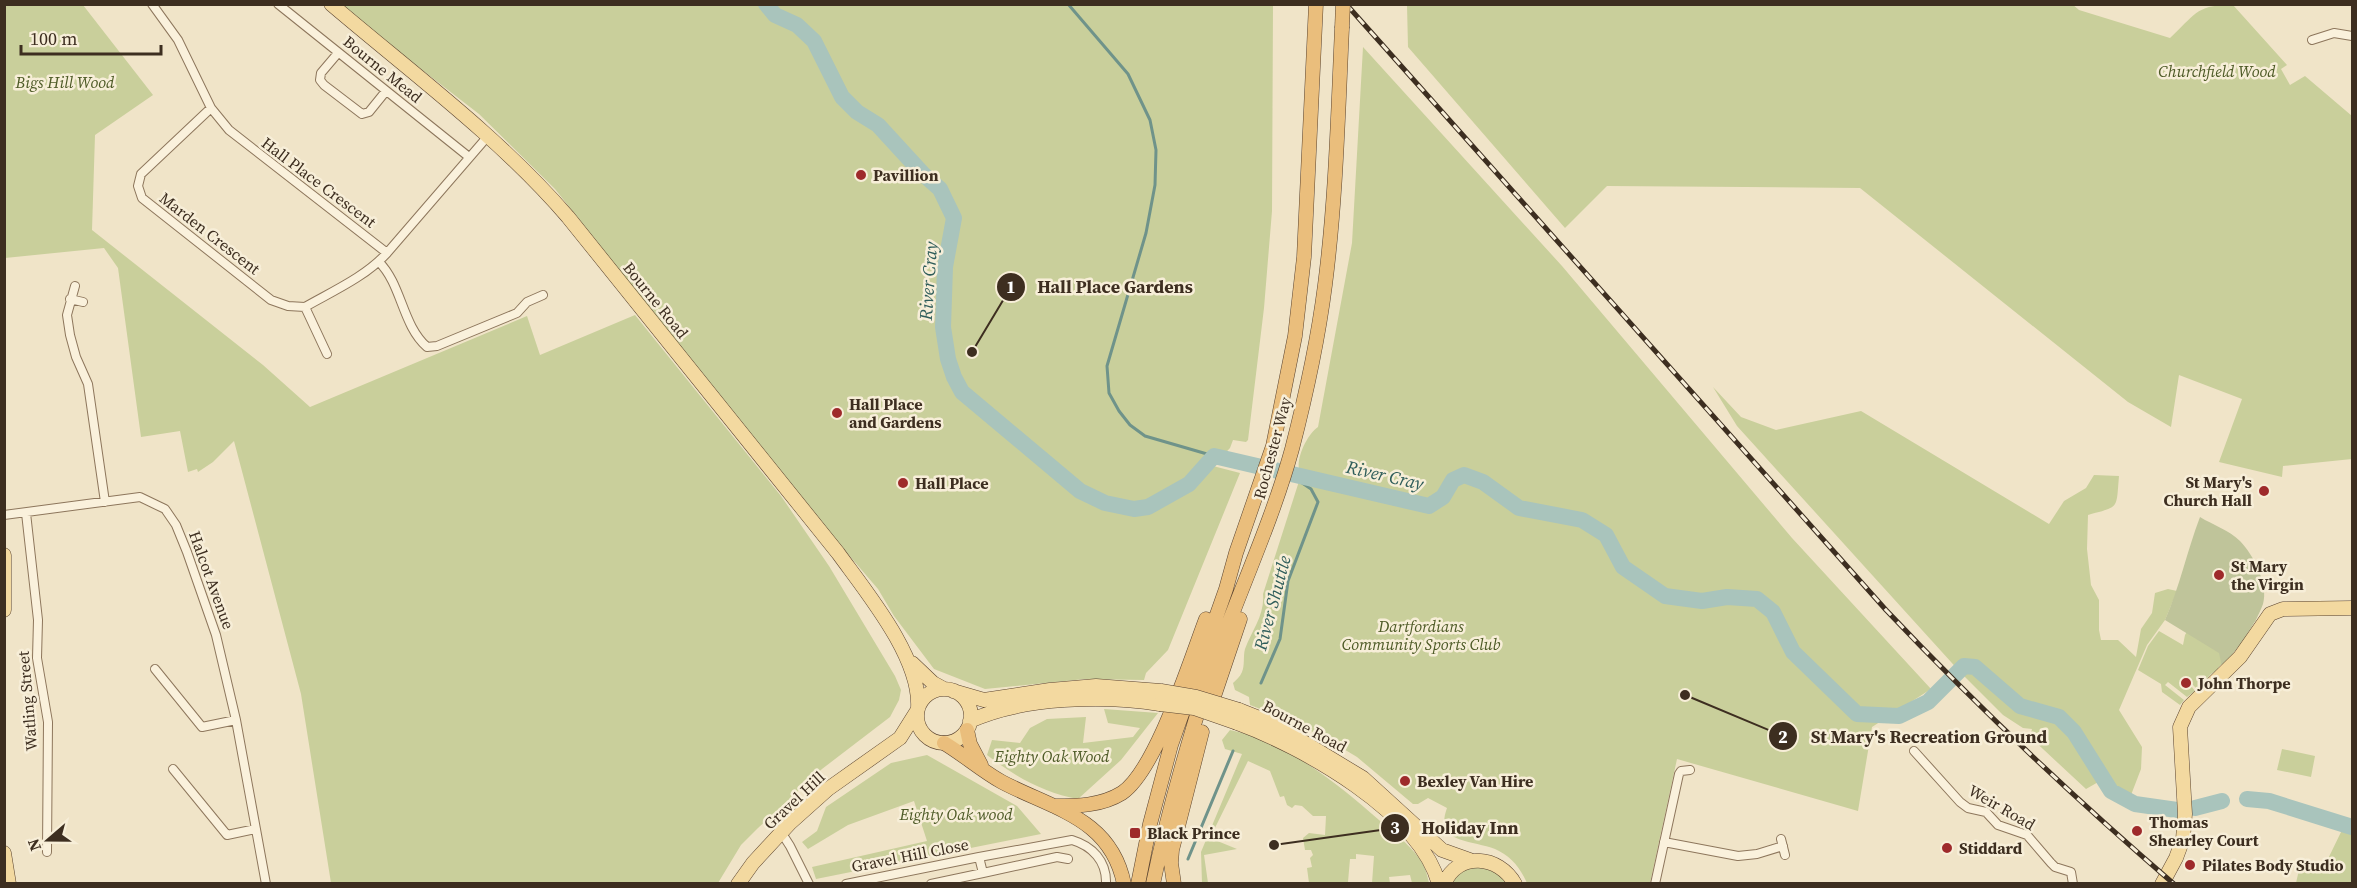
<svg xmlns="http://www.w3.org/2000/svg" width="2357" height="888" font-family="'Source Serif 4',serif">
  <rect width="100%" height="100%" fill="#f0e4c8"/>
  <path fill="#c9cf9b" d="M5,4L83,5L153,95L95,135L92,230L263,365L310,407L527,316L540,355L635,315L781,496L829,566L895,676L901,690L899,700L890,717L822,769L758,828L741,845L718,883H331L301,694L234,441L213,462L198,472L197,469L188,472L180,431L141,437L118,268L104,248L5,258Z
    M2072,4L2079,10L2170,38C2195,15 2196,4 2233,5L2287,65L2281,69L2290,85L2305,76L2352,116V459L2283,466L2282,477L2219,462L2242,399L2179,375L2171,427L2128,402L1860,188L1607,186L1565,228L1408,47L1407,5Z
    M340,5H1273L1272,211L1264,308L1248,440L1246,442L1233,440L1230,448L1213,466L1240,473L1168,650L1146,673L1144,680L1085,679L985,689L934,669L894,616L878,589L792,489L555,189L479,114L377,35Z
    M1363,47L1562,266L1792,538L1931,689L1872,727L1858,811L1677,759L1650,883H1527C1521,870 1513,858 1499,851C1476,839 1433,846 1447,808L1428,798L1418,804H1413L1357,757L1332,742L1292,721L1250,705L1249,697L1235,690L1233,683C1236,680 1240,677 1242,672C1245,665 1243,656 1245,649C1252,630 1265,615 1263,594L1301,475C1293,463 1307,434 1318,427L1352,243Z
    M1713,387L1741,417L1776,430L1861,411L2049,524L2064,501L2086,488L2094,475L2119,476C2116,510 2120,506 2088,515L2087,549L2091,585L2099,600V630L2101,640H2118L2136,657L2141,629L2152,613L2155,593L2168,589L2177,591L2165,620L2147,645L2119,710L2142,747L2141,769L2131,795L2115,789L2107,777L2086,789L2030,737L2032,729L2023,728L2003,715L1961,673L1737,426Z
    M2258,605L2260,610L2255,622L2250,621L2244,635L2247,637L2218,668L2219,669L2211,674L2197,689L2189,681L2188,682L2195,691L2187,697L2168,682L2165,685L2184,700L2180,705L2162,692L2161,684L2138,670L2148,646L2159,631L2183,645L2185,635L2188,630Z
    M1104,709L1158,713L1121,760L1078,799C1044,793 1014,776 987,755L992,740L1020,743L1030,728L1047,719L1086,717L1083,743L1133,737L1140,728L1108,723Z
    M1230,730C1284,740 1338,784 1379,820C1393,832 1408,843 1419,858C1425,866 1427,874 1429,883H1412L1410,875L1389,877L1390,883H1372L1374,856L1356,854V859H1350L1348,882L1356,883H1309L1307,868L1312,867L1310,858L1313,855L1311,850H1305L1303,838L1309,833L1325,835L1326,816H1313L1302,806L1295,805L1292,808L1287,805L1284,796L1280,797L1270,771L1248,761L1210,838L1237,849L1204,855L1208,883H1202L1201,852L1242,754L1225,749L1222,740Z
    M2282,749L2315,756L2311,777L2277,770Z
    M927,755L1017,806L1041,834L816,879L812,867L927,841L914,801L848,825L808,849L802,842L817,831L826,807L891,763Z
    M2342,830L2352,834V883H2296L2301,861L2325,865Z
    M1476,866L1497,871L1508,884H1451C1458,873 1464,869 1476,866Z"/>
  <path fill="#bfc49a" d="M2200,517C2213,525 2229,530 2240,541C2253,554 2269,585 2263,604C2256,624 2236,651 2222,667L2219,653L2165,620C2180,586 2187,551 2200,517Z"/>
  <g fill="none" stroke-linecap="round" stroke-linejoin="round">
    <path stroke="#6f938a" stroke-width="3" d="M1068,4L1128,74L1150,120L1156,150L1155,185L1146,233L1107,366L1109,393L1119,411L1130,425L1145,436L1214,456
      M1261,683L1280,639L1288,581L1318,502L1311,489L1289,474
      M1188,859L1233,751"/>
    <path stroke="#a9c4bc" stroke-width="16" d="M766,4L775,15L797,25L814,41L842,97L857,112L878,125L923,174L940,189L954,218L945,267L943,327L948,359L954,377L962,392L1080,491L1105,503L1134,509L1148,507L1189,484L1214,456L1429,506L1443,497L1453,480L1464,475L1483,482L1519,508L1582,520L1606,535L1623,567L1665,596L1702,601L1727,597L1757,599L1773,612L1793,652L1857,714L1899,716L1928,702L1964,666L1975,667L2020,706L2059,717L2074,732L2111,791L2135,804L2177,810
      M2247,799L2269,801L2352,827
      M2195,808L2222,801"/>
    <g stroke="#8d765c" stroke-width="10">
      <path id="minor" d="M152,4L178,40L211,108L229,130L387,253L488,136
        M278,4L469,157
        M2312,40L2334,33L2352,36
        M338,53L321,73L320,80L324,85L362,114L369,112L386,91
        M211,108L141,174L138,186L142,198L271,300L288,306L305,307
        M379,262C402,285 402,325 427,347L437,346L517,313L527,302L543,295
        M75,286L67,315L70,335L76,357L88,384L105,502
        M70,299L83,302
        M327,354L305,307C333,291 365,277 387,253
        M26,513L38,620L37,658L48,722L47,852
        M4,515L140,497L165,509L176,525L187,552L216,635L236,720L266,884
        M155,669L202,727L236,720
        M1914,751L1960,802L1968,808L1986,812L1998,825L2027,835L2051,863L2055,867L2071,872L2073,884
        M173,769L227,835L256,829
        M781,832L790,846L809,884
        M1781,839L1785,855
        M1664,842L1738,856L1757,854L1783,846
        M979,857L1072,840C1092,846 1107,861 1106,884
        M983,873L1057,857L1068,859
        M846,884L979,857L983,873L931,884
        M1655,884L1679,774L1681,771L1690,770"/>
    </g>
    <g stroke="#5b4430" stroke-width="15">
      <path id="primary" d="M331,4C412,73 499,137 568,217L838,553C867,593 921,658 918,708
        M4,555V610
        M912,663L933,683L944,689
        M917 716a27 27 0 1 1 54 0a27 27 0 1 1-54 0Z
        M953,691L984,700L1050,690L1096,686L1161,691
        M1239,710L1272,723L1363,778L1442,850L1470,860
        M970,721C1022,697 1104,695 1160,704
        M1237,723C1303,747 1419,812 1439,884
        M4,853L9,884
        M738,884L753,863L790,823L828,789L900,738L917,711
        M1444,884C1458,851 1499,855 1515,884
        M2162,884L2176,858L2183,839L2185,814L2180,727L2189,707L2240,657L2270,614L2283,609L2352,608"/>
    </g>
    <g stroke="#5b4430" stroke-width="15">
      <path id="trunk" d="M1209,711L1240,619
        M967,730L970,744L981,765
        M944,743C964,755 982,771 1002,782C1053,809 1111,818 1124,884
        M1054,806C1077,806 1101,806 1122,793C1156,770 1190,661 1206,619
        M1138,884L1150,824L1171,745L1226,589L1236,553L1273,446L1295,336L1304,257L1316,4
        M1153,884C1167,816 1186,749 1207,683C1233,604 1270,529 1292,449C1306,395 1318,340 1325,285C1336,200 1338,113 1342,28
        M1174,884L1171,863L1172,850L1202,732"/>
    </g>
    <use href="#minor" stroke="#faf1dc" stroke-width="8"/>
    <use href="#primary" stroke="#f3d9a0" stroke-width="14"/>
    <use href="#trunk" stroke="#eabe7c" stroke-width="14"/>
    <g stroke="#3d2e20" stroke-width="5">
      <path id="rail" d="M1346,4L1886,610C1977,706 2073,797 2174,884"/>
    </g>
    <use href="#rail" stroke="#f7eed8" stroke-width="3" stroke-dasharray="9" stroke-linecap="butt"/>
    <g stroke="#5b4430" stroke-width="15" stroke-linecap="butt">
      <path id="primary-bridge" d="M1161,691L1196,697L1239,710
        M1160,704L1194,708L1237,723"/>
    </g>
    <g stroke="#5b4430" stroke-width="15" stroke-linecap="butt">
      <path id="trunk-bridge" d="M1342,28L1343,4"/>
    </g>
    <use href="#primary-bridge" stroke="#f3d9a0" stroke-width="14"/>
    <use href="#trunk-bridge" stroke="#eabe7c" stroke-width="14"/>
  </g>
  <g fill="#9e2a2b" stroke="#f7eed8" stroke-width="2">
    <circle cx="861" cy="175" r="6"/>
    <circle cx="837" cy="413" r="6"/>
    <circle cx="903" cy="483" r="6"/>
    <circle cx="2264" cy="491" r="6"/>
    <circle cx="2219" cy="575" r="6"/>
    <circle cx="2186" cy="683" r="6"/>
    <circle cx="1405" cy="781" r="6"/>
    <circle cx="2137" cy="831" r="6"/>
    <rect x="1129" y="827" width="12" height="12" rx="3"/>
    <circle cx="1947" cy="848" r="6"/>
    <circle cx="2190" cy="865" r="6"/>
  </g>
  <g text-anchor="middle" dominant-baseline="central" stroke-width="5" stroke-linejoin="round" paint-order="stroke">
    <g font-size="16" fill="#3d2e20" stroke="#f7eed8">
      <text transform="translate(383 69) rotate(39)">Bourne Mead</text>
      <text transform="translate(319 182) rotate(37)">Hall Place Crescent</text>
      <text transform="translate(210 233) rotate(38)">Marden Crescent</text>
      <text transform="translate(656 300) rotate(51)">Bourne Road</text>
      <text transform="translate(1272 448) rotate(-75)">Rochester Way</text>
      <text transform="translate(212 580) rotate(70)">Halcot Avenue</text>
      <text transform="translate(27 701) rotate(-95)">Watling Street</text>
      <text transform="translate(1305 726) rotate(28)">Bourne Road</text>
      <text transform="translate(794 800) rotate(-43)">Gravel Hill</text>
      <text transform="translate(2002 807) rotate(30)">Weir Road</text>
      <text transform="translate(910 855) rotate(-11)">Gravel Hill Close</text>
    </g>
    <g font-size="16" font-style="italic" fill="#4d5a26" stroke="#f7eed8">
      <text x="2217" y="71">Churchfield Wood</text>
      <text x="65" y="82">Bigs Hill Wood</text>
      <text x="1421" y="626">Dartfordians<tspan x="1421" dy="18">Community Sports Club</tspan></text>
      <text x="1052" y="756">Eighty Oak Wood</text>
      <text x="956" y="814">Eighty Oak wood</text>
    </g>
    <g font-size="16" font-weight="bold" fill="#3d2e20" stroke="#f7eed8" text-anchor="start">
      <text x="873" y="175">Pavillion</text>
      <text x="849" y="404">Hall Place<tspan x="849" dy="18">and Gardens</tspan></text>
      <text x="2252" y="482" text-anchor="end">St Mary's<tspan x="2252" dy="18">Church Hall</tspan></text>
      <text x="915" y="483">Hall Place</text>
      <text x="2231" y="566">St Mary<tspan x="2231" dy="18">the Virgin</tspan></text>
      <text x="2198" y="683">John Thorpe</text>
      <text x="1417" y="781">Bexley Van Hire</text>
      <text x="2149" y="822">Thomas<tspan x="2149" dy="18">Shearley Court</tspan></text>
      <text x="1147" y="833">Black Prince</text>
      <text x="1959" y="848">Stiddard</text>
      <text x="2202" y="865">Pilates Body Studio</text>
    </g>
    <g font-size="18" font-style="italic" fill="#2f5d5a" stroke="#f7eed8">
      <text transform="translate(928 281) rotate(-86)">River Cray</text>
      <text transform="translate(1385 475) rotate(13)">River Cray</text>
      <text transform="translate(1272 603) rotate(-75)">River Shuttle</text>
    </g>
  </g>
  <path fill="none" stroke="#3d2e20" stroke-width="2" d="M972 352L1011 287M1685 695L1783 736M1274 845L1395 828"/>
  <g fill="#3d2e20" stroke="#f7eed8" stroke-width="2">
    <circle cx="972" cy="352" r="6"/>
    <circle cx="1685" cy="695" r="6"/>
    <circle cx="1274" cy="845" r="6"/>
    <circle cx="1011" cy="287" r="15"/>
    <circle cx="1783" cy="736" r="15"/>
    <circle cx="1395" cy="828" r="15"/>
  </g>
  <g font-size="18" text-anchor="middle" font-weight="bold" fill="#fff">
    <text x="1011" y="293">1</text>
    <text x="1783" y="743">2</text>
    <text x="1395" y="834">3</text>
  </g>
  <g font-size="18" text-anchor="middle" font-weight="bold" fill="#3d2e20" stroke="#f7eed8" stroke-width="5" stroke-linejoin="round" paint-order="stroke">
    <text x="1115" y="293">Hall Place Gardens</text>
    <text x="1929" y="743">St Mary's Recreation Ground</text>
    <text x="1470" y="834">Holiday Inn</text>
  </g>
  <rect width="2357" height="888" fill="none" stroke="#3d2e20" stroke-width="12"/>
  <g transform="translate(48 840) rotate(250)" stroke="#f7eed8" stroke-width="4.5" paint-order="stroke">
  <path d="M0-4.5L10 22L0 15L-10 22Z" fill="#3d2e20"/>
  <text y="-9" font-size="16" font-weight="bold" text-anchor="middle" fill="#3d2e20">N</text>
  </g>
  <path d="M21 45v9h140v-9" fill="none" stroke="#3d2e20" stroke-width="3"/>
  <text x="30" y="45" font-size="18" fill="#3d2e20" stroke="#f7eed8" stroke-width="4.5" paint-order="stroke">100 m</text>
</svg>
